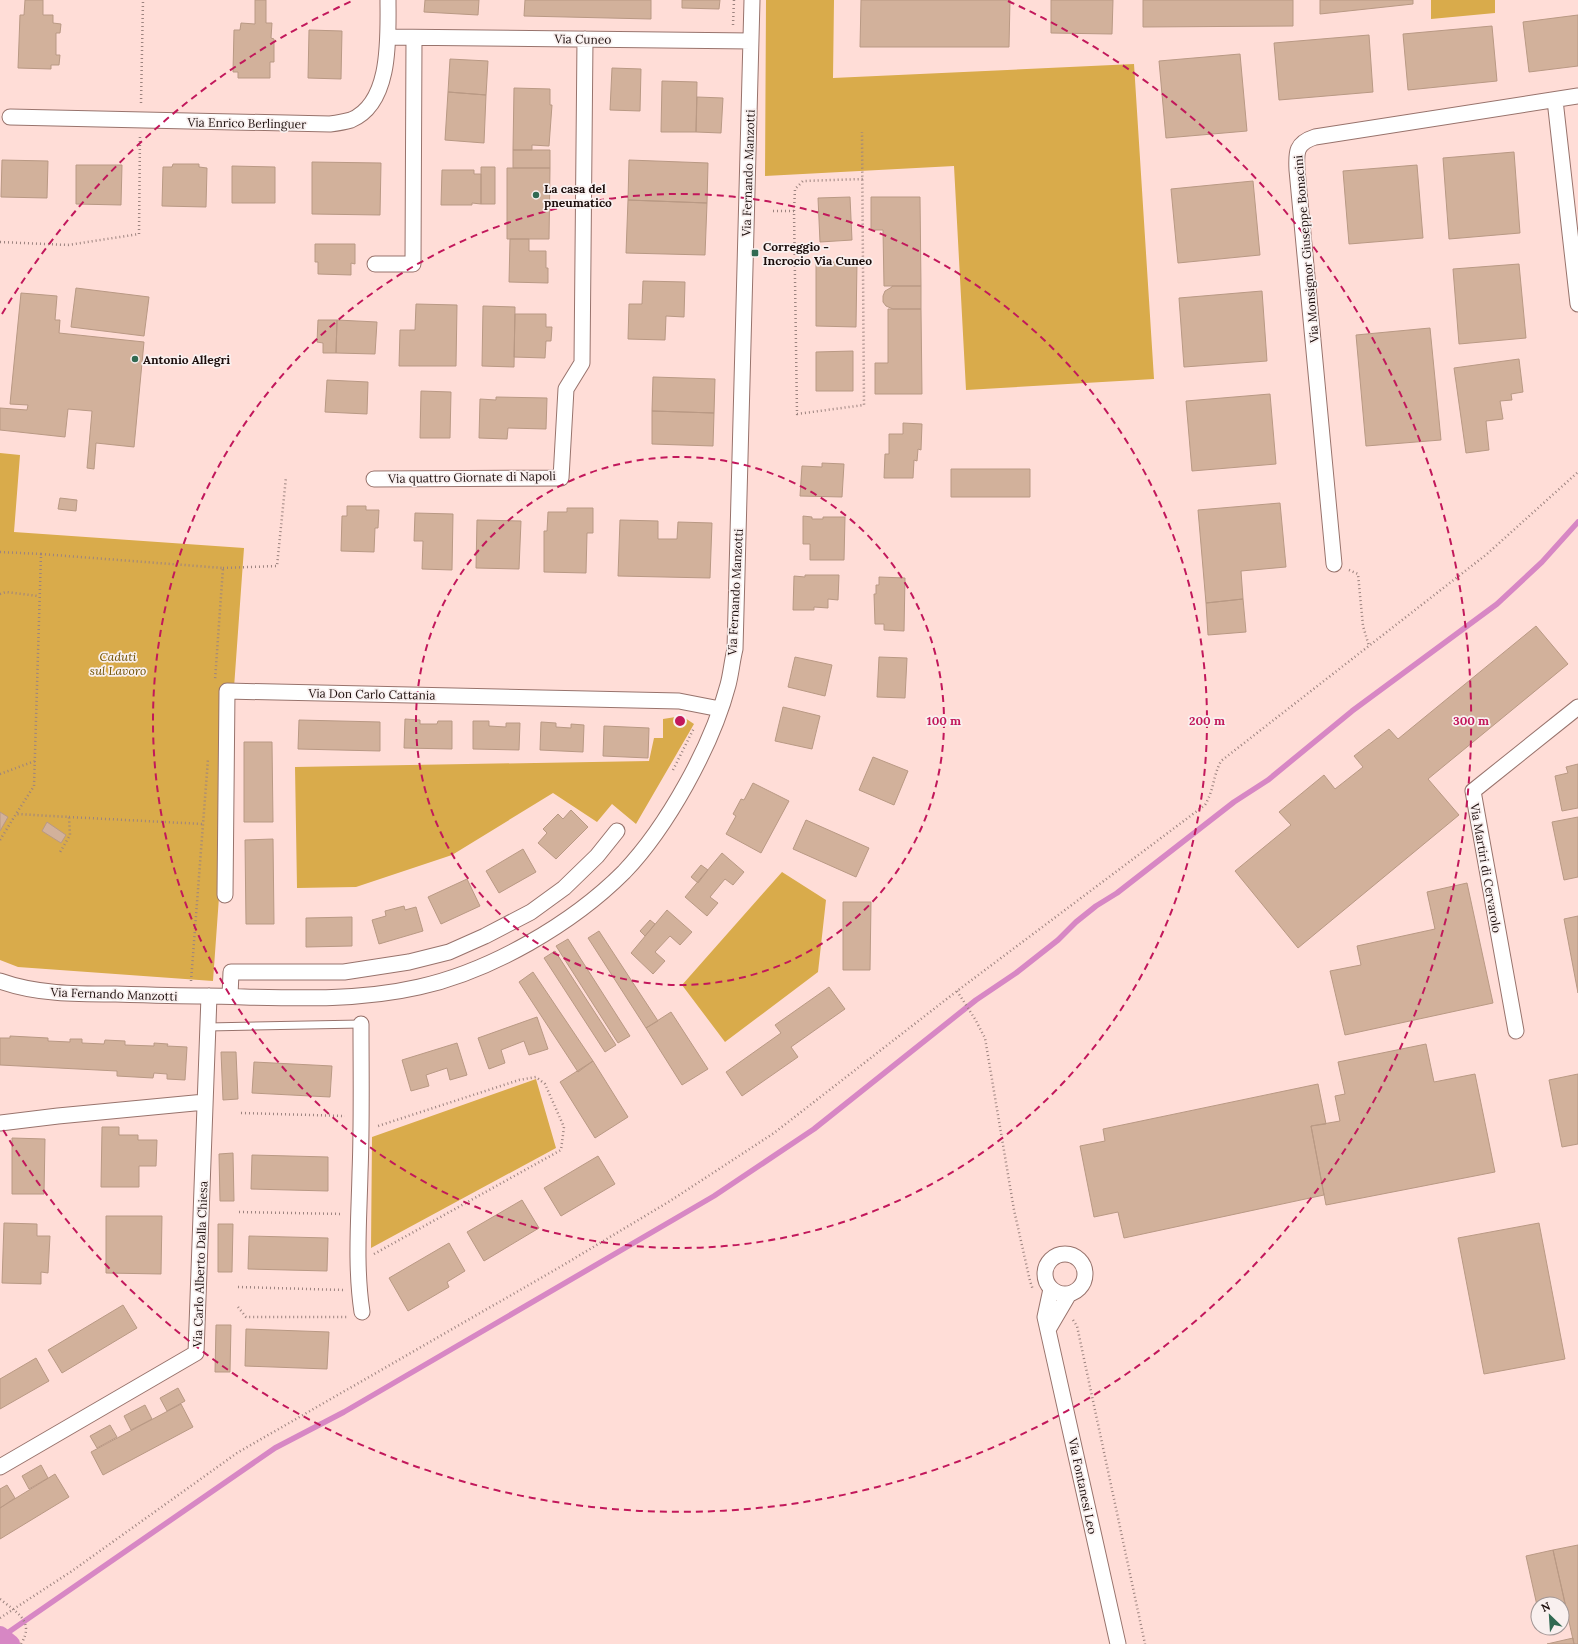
<svg xmlns="http://www.w3.org/2000/svg" width="1578" height="1644" font-family="Lora,serif">
  <rect width="100%" height="100%" fill="#ffddd7"/>
  <path fill="#d9ab4b" d="M766,0H834L833,78L1134,64L1154,379L966,390L954,166L765,176Z
    M1431,0H1495V13L1431,19Z
    M0,453L20,455L14,532L244,548L213,981L18,967L0,960Z
    M682,716L694,724L636,824L612,804L597,822L553,793L452,855L356,887L297,888L295,767L649,761L654,738H663V719Z
    M782,872L826,900L818,972L725,1042L682,985Z
    M536,1079L556,1148L371,1248L372,1137Z"/>
  <g fill="none" stroke-linecap="round" stroke-linejoin="round">
    <path stroke="#d787c4" stroke-width="5.5" d="M0,1638L275,1448L344,1412L714,1196L814,1129L976,1000L1016,973L1058,940L1076,922L1096,906L1117,893L1234,802L1268,780L1352,711L1497,604L1542,562L1578,522"/>
    <path stroke="#d787c4" stroke-width="18" d="M0,1635L11,1644"/>
  </g>
  <path fill="#d2b19b" stroke="#b99984" d="M25,0H43V15H53V23L61,24L60,33H56V55H60L59,65H51V69L18,68L20,15H24Z
    M255,0H266V23H272L271,38L274,39V62H270V78H238V72H233L234,30H240L241,23L255,24Z
    M425,0H479L478,15L424,12Z
    M525,0H651V19L524,16Z
    M682,0H720L719,9L682,8Z
    M861,0H1010L1009,47H860Z
    M1051,0H1113L1112,34L1051,33Z
    M1143,0H1293V26L1143,27Z
    M1320,0H1413V4L1320,14Z
    M1578,15V66L1529,72L1523,22Z
    M1492,26L1497,81L1408,90L1403,34Z
    M309,30L342,31L341,79L308,78Z
    M1369,35L1373,92L1279,100L1274,43Z
    M1240,54L1247,131L1166,138L1159,61Z
    M450,59L488,61L486,95L448,92Z
    M612,68L641,69L640,111L610,110Z
    M662,81L697,82L696,132H661Z
    M514,88L550,89V105H552L549,146L532,145V150H513Z
    M448,92L486,95L484,143L445,140Z
    M697,97L723,98L721,133L696,132Z
    M513,150H550V168H513Z
    M1514,152L1520,233L1449,239L1443,158Z
    M2,160L48,161L47,198L1,197Z
    M629,160L708,163L707,203L628,200Z
    M312,162L381,163L380,215L312,214Z
    M173,164H199V167L207,168L206,207L162,206L163,167H172Z
    M76,165H122L121,205L76,204Z
    M1417,165L1423,238L1349,244L1343,171Z
    M232,166L275,167V203H232Z
    M481,167H495V204H481Z
    M507,168H550L549,239H507Z
    M442,170H474V174H481V204L472,203V205H441Z
    M1253,181L1260,255L1178,263L1171,189Z
    M850,197L852,240L820,242L818,198Z
    M871,197H920L921,286H884L883,230H871Z
    M628,200L707,203L705,255L626,253Z
    M510,239H529V251H546V268H548V283L509,282Z
    M315,244H355V264L351,263V275L318,274V262H315Z
    M816,262H857L856,327L816,326Z
    M1519,264L1526,338L1459,344L1453,269Z
    M643,281L685,282L684,317L666,316L665,340L628,339L629,304H642Z
    M892,286H921V309H893L886,306L883,302V296L885,291L892,287Z
    M76,288L149,297L144,336L71,327Z
    M1262,291L1267,361L1184,367L1179,298Z
    M21,293L57,296L55,320H60L59,333L144,342L134,447L96,443L94,469L87,468L92,411L68,409L65,437L0,430V408L27,410L28,405L10,404Z
    M416,304L457,305L456,366H399L400,330H415Z
    M483,306L515,307L514,367L482,366Z
    M888,309H921L922,394H875V363H888Z
    M515,314H546V327H552L551,341H546L545,358L514,357Z
    M318,320H337L336,353H323V343L317,342Z
    M337,320L377,322L375,354L336,353Z
    M1430,328L1441,440L1366,446L1356,335Z
    M853,351V391H816V352Z
    M1519,359L1523,392L1511,394L1512,400L1500,401L1503,419L1486,421L1489,450L1466,453L1454,368Z
    M653,377L715,379L714,413L652,411Z
    M327,380L368,382L367,414L325,412Z
    M421,391L451,392L450,438H420Z
    M1270,394L1276,464L1192,471L1186,401Z
    M496,397L547,398L546,429L508,428L507,439L479,438L480,399L496,400Z
    M652,411L714,413L713,446L652,444Z
    M903,423L922,424L921,450L918,449L917,461L914,460L913,478H884L885,454H889V434H903Z
    M822,463L844,464L842,497L800,496L802,466L822,467Z
    M951,469H1030V497H951Z
    M60,498L77,500L76,511L58,509Z
    M1280,503L1286,567L1241,571L1243,599L1206,603L1198,510Z
    M347,506H366V510H379L378,528H375L374,552L341,551L342,516H347Z
    M567,508H593V533H587L586,573L544,572V531H547L548,512H567Z
    M415,513L453,514L452,570L422,569L423,541H414Z
    M803,516L812,517V519H823V517H845L844,560H810V544H803Z
    M477,520L521,521L519,569L476,568Z
    M620,520L658,521V539H677L678,522L712,523L710,578L618,576Z
    M805,575H839L838,600L828,599V608L814,607V610H793L794,576L805,577Z
    M879,577L905,578L904,631L884,630V624H875L874,594H876V585H879Z
    M1243,599L1246,632L1208,635L1206,603Z
    M1536,626L1568,664L1428,779L1459,815L1298,948L1235,871L1291,825L1279,812L1324,775L1335,789L1363,767L1354,756L1389,729L1398,739Z
    M795,657L832,665L825,696L788,687Z
    M879,657L907,658L905,698L877,697Z
    M783,707L820,716L812,749L775,741Z
    M405,719L420,720V724H437L438,721H452V749L404,748Z
    M299,720L380,722V751L298,749Z
    M473,721H489V726L506,727V723H520L519,750L473,749Z
    M541,722L556,723V727L571,728V724L584,725L583,752L540,750Z
    M604,726L649,728L648,758L603,756Z
    M244,742H272L273,822H244Z
    M873,757L908,771L894,805L859,790Z
    M1578,764V808L1562,811L1555,776L1568,773L1566,767Z
    M753,783L789,801L761,853L726,834L736,816L733,814L741,799L744,800Z
    M571,810L588,827L556,859L538,843L547,833L543,829L558,814L563,819Z
    M0,812L8,817L0,831Z
    M1578,817V877L1564,880L1552,822Z
    M806,820L869,848L856,877L793,849Z
    M47,822L66,835L61,843L42,831Z
    M273,839L274,924H246L245,840Z
    M523,849L536,872L499,893L486,871Z
    M722,853L744,872L733,885L725,879L710,897L718,903L707,916L685,897Z
    M701,865L708,870L698,883L691,877Z
    M467,879L480,906L441,924L428,897Z
    M1467,883L1493,1003L1345,1035L1330,971L1361,965L1357,946L1435,929L1427,892Z
    M843,902H871L870,970H843Z
    M404,906L405,910L416,907L423,931L379,944L372,920L386,916L385,911Z
    M667,910L692,932L680,945L670,936L655,952L665,961L653,974L631,953Z
    M1578,916V993L1564,919Z
    M352,917V946L306,947V918Z
    M650,920L655,924L645,936L640,931Z
    M599,931L658,1021L646,1028L588,938Z
    M568,939L630,1036L618,1043L556,946Z
    M555,951L616,1045L605,1052L544,958Z
    M533,972L593,1061L578,1072L519,982Z
    M829,987L845,1009L791,1047L798,1057L742,1096L726,1072L781,1033L775,1025Z
    M671,1012L708,1069L682,1085L646,1028Z
    M537,1017L548,1049L529,1055L524,1041L501,1050L505,1063L489,1069L478,1038Z
    M10,1036L48,1038V1041L70,1042V1039H82V1043L104,1044L105,1040L125,1041V1045L154,1046V1043L168,1044L167,1046L187,1047L185,1080L167,1079V1074L154,1073L153,1078L117,1076V1071L0,1065V1038H10Z
    M457,1043L467,1075L450,1080L447,1068L426,1075L429,1086L411,1091L402,1060Z
    M1426,1044L1434,1082L1475,1074L1495,1172L1326,1205L1311,1126L1340,1121L1335,1096L1345,1094L1338,1062Z
    M221,1052H236L238,1099L223,1100Z
    M593,1061L628,1117L595,1138L560,1082Z
    M254,1062L332,1066L330,1097L252,1093Z
    M1578,1074V1144L1562,1147L1549,1080Z
    M1318,1084L1326,1124L1311,1126L1324,1195L1124,1238L1118,1212L1094,1217L1080,1146L1105,1141L1103,1129Z
    M102,1127H119V1135H138V1140H157L156,1166H139V1187H101Z
    M12,1138L45,1139L44,1194H12Z
    M233,1153L234,1201H220L219,1154Z
    M252,1155L328,1157V1191L251,1189Z
    M598,1156L615,1184L561,1216L544,1188Z
    M522,1200L539,1228L484,1261L467,1232Z
    M106,1216H162L161,1274L106,1273Z
    M4,1223L37,1224V1236H50L48,1273L41,1272V1284L2,1283Z
    M1539,1223L1565,1359L1484,1374L1458,1238Z
    M218,1224H233L232,1272H218Z
    M249,1236L328,1238L327,1271L248,1269Z
    M449,1243L465,1271L447,1282L449,1287L408,1311L389,1278Z
    M123,1305L137,1328L62,1373L48,1350Z
    M216,1325H231L230,1372H215Z
    M246,1329L329,1332L327,1369L245,1366Z
    M36,1358L49,1381L0,1409V1379Z
    M178,1388L185,1401L167,1411L160,1398Z
    M181,1404L193,1427L103,1475L91,1452Z
    M145,1405L152,1419L131,1430L124,1416Z
    M110,1425L117,1437L97,1448L90,1436Z
    M41,1465L48,1478L29,1489L22,1476Z
    M55,1474L69,1497L0,1539V1508Z
    M7,1485L15,1498L0,1508V1489Z
    M1578,1545V1644H1574L1553,1550Z
    M1553,1550L1566,1607H1562V1604H1538V1610L1526,1556Z
    M1573,1638L1574,1644H1547Z"/>
  <g fill="none" stroke-linecap="round" stroke-linejoin="round">
    <g stroke="#98736c" stroke-width="9">
      <path id="service" d="M208,1027L361,1024"/>
    </g>
    <g stroke="#98736c" stroke-width="17">
      <path id="minor" d="M388,37L751,41
        M1555,100L1578,304
        M10,117L330,124C338,123 344,122 351,120C392,103 388,36 388,0
        M375,264H413L414,38
        M374,479L561,478L566,389L582,363L585,39
        M1334,564L1297,170C1296,152 1296,143 1315,137L1578,96
        M225,895L227,691L679,701L720,709
        M0,981C36,994 75,994 113,994C144,995 174,996 205,996C276,997 349,1003 419,987C491,971 572,924 624,872C667,827 712,746 728,685C731,674 732,661 735,649L752,0
        M230,996L231,972H344L409,962L449,952L485,936L531,912L564,888L597,856L617,831
        M361,1024C361,1073 362,1123 360,1173C359,1219 355,1266 362,1312
        M1516,1031L1473,791L1578,707
        M0,1123L58,1116L205,1102
        M1045 1274a20 20 0 1 1 40 0a20 20 0 1 1-40 0Z
        M1051,1289L1045,1317L1118,1644
        M1049,1328L1069,1294
        M0,1467L196,1353L209,996"/>
    </g>
    <path stroke="#9c837f" stroke-width="2.5" stroke-dasharray="1 3" stroke-linecap="butt" d="M733,25L734,0
      M141,103L143,0
      M773,211H794L797,414L864,405L862,132
      M794,211L795,189L803,181L863,179
      M0,242L68,245L139,234L140,134
      M0,552L41,554L34,786L16,814L69,817L70,835L59,854
      M41,554L223,568L215,680
      M223,568L277,566L286,477
      M1349,570L1358,574L1363,626L1369,646
      M0,594L6,592L38,596
      M673,770L694,728
      M0,774L35,761
      M69,817L203,824
      M0,840L16,814
      M191,981L208,759
      M957,991L975,1019L985,1038L1014,1210L1030,1281L1033,1290
      M241,1113L345,1116
      M239,1212L343,1214
      M374,1254L561,1150L564,1127L545,1084L536,1077L519,1080L378,1126
      M238,1287L344,1290
      M238,1307L246,1317H347
      M1073,1320L1077,1326L1145,1644
      M0,1599C17,1613 35,1621 21,1644
      M0,1618L72,1571L237,1453L560,1267L670,1201L774,1133L957,991L1205,805C1214,790 1213,776 1221,761L1487,554L1578,472"/>
    <use href="#service" stroke="#fff" stroke-width="7"/>
    <use href="#minor" stroke="#fff" stroke-width="15"/>
  </g>
  <g fill="none" stroke="#c2185b" stroke-width="2" stroke-dasharray="7 5">
    <circle cx="680" cy="721" r="264"/>
    <circle cx="680" cy="721" r="527"/>
    <path d="M2 314A791 791 0 0 1 352 1M1008 1A791 791 0 1 1 2 1128"/>
  </g>
  <g fill="#316a52" stroke="#f9f0ef" stroke-width="1.5">
    <circle cx="536" cy="195" r="4"/>
    <rect x="751" y="249" width="8" height="8" rx="2"/>
    <circle cx="135" cy="359" r="4"/>
  </g>
  <g text-anchor="middle" dominant-baseline="central" stroke-width="3.5" stroke-linejoin="round" paint-order="stroke">
    <g font-size="12" fill="#1d0f0d" stroke="#f9f0ef">
      <text transform="translate(583 39) rotate(1)">Via Cuneo</text>
      <text transform="translate(247 123) rotate(1)">Via Enrico Berlinguer</text>
      <text transform="translate(748 173) rotate(-88)">Via Fernando Manzotti</text>
      <text transform="translate(1306 249) rotate(-95)">Via Monsignor Giuseppe Bonacini</text>
      <text transform="translate(472 477) rotate(-1)">Via quattro Giornate di Napoli</text>
      <text transform="translate(735 592) rotate(-87)">Via Fernando Manzotti</text>
      <text transform="translate(372 694) rotate(1)">Via Don Carlo Cattania</text>
      <text transform="translate(1486 868) rotate(80)">Via Martiri di Cervarolo</text>
      <text transform="translate(114 994) rotate(2)">Via Fernando Manzotti</text>
      <text transform="translate(200 1264) rotate(-88)">Via Carlo Alberto Dalla Chiesa</text>
      <text transform="translate(1083 1486) rotate(78)">Via Fontanesi Leo</text>
    </g>
    <g font-size="12" font-weight="bold" fill="#1d0f0d" stroke="#f9f0ef" text-anchor="start">
      <text x="544" y="188">La casa del<tspan x="544" dy="14">pneumatico</tspan></text>
      <text x="763" y="246">Correggio -<tspan x="763" dy="14">Incrocio Via Cuneo</tspan></text>
      <text x="143" y="359">Antonio Allegri</text>
    </g>
    <g font-size="12" font-style="italic" fill="#6f5102" stroke="#f9f0ef">
      <text x="118" y="656">Caduti<tspan x="118" dy="14">sul Lavoro</tspan></text>
    </g>
  </g>
  <circle cx="680" cy="721" r="6" fill="#c2185b" stroke="#f9f0ef" stroke-width="2"/>
  <g font-size="12" text-anchor="middle" font-weight="bold" fill="#c2185b" stroke="#f9f0ef" stroke-width="3.5" stroke-linejoin="round" paint-order="stroke">
    <text x="944" y="725">100 m</text>
    <text x="1207" y="725">200 m</text>
    <text x="1471" y="725">300 m</text>
  </g>
  <g transform="translate(1550 1616) rotate(335)"><circle r="19" fill="#f9f0ef" stroke="#a19695"/>
  <path d="M0-3L7 15L0 10L-7 15Z" fill="#316a52"/>
  <text y="-6" font-size="11" font-weight="bold" text-anchor="middle" fill="#1d0f0d">N</text>
  </g>
</svg>
